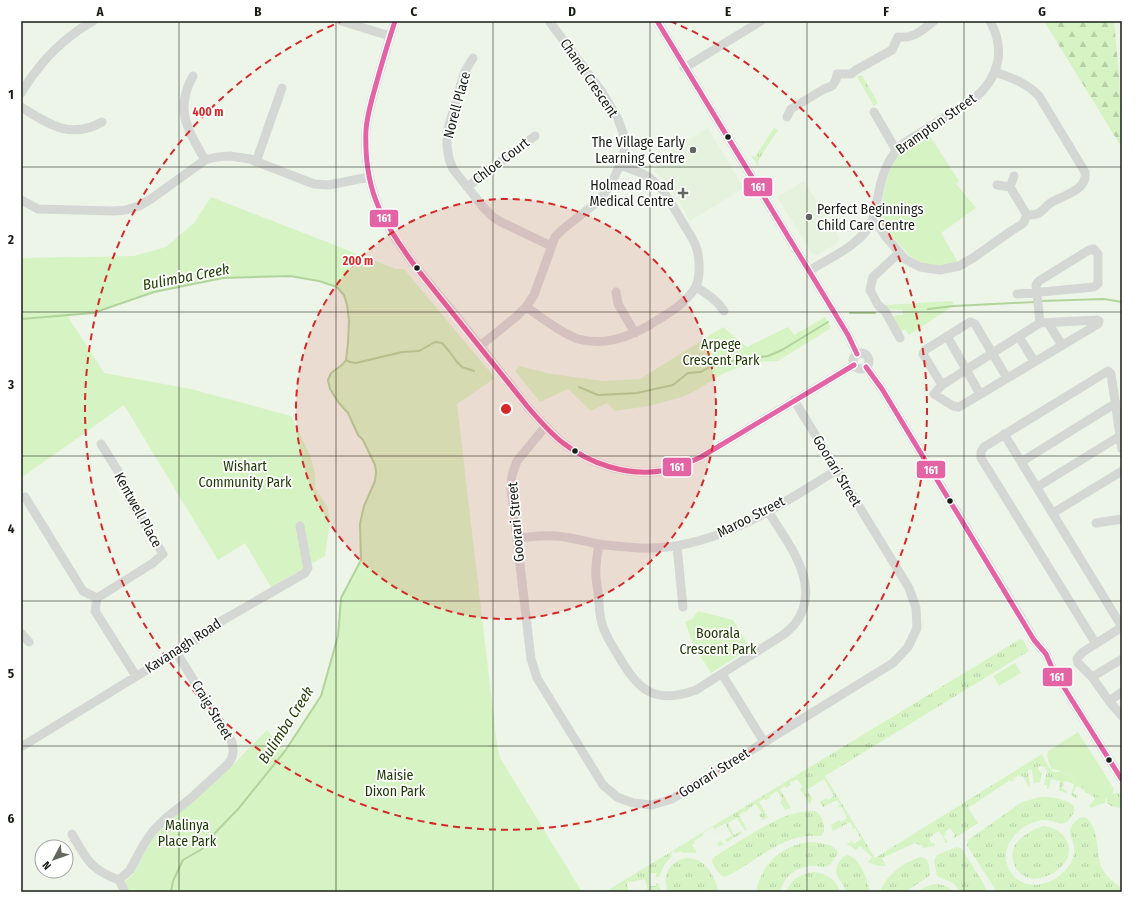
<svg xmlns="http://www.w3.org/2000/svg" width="1143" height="913" font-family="'Fira Sans Condensed',sans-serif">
  <defs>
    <pattern id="grass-tufts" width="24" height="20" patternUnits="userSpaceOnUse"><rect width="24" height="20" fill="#d6f3c4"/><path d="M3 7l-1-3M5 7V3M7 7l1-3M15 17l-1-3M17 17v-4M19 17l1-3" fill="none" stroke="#b7d0a8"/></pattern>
    <pattern id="forest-firs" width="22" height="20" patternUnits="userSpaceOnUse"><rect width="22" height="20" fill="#d6f3c4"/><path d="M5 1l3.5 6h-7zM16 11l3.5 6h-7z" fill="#b7d0a8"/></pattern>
  </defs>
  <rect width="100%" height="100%" fill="#edf5e9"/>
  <path fill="#e5f2dd" d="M708,128L744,188L690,221L668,184L654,171L679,142L681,144Z
    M804,181L839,237L838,243L819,254L816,255L812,253L777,197Z"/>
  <path fill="url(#grass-tufts)" d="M862,75L878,103L874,106L857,77Z
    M774,128L778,130L758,161V166L751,155L755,157Z
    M1020,639L1023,640L1029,651L825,776L875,858L1042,754C1046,762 1050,776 1061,771L1095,793L1106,798L1105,803L1101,804L1090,808L1089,806L1095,799L1088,793H1086L1085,792V791L1077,786L1073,793L1078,796L1077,799L1071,795L1074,784L1065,781L1062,788L1067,791V793L1060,791L1059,790L1060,781L1051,779L1049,789H1047V785H1044L1047,771L1044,767L1039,766L1038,768L1039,771L1042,773L1040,782L1034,783L1032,770H1028L1030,786L1029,787L1023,776L1020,777L1019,775L1013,779L1014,780L1011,782L1010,780L968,808L978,823L955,838L953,837L955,835L950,828L945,832L946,834L943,836L948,842L945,843L944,842L945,841L939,831L931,836L929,838L931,843H935V846L923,848L921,844L919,845L915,843L882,858L886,866H878L868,862L872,857L860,846L856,850L847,844L852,841L854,844L861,839L855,828L853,829L851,828L853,827L850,822L833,831L831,825L839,820L841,822L847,818L842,807L840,808L838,806L840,805L837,800L823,807L820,802L826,798L828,800L834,796L824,779L807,790L812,798L810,805L800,789L803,787L797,779L792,782L791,781L790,782L791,785L786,788L785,786L780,789L791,808L785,810L780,802L782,800L777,791L770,796L771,797L766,800L764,799L759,802L768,817L763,820L759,815L762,813L756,804L749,808V809L745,813L744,811L739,815L747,829L745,831L737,818L728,823L734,835L741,831L742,833L727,842L725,840L732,836L725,823L715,829L723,844L719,847L717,844L721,840L713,827L703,833V835L694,841L695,843L692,845L696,850V853C691,852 683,854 680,851L676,853L674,851L672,852L671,855L672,856L664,865L659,877H656V873H650V886H656V883H658L661,892H659L657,889L651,892H647L648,891L645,879L635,881V882L628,881L627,885L629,892H605Z
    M1119,793L1122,797V808L1111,806L1107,803V798L1112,794Z
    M1040,797C1052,797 1064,798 1074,806V812C1072,816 1068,822 1064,823C1058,825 1052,820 1046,820C1025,820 1003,840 1006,861C1008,869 1013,877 1020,881C1040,893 1071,875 1074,853C1076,844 1069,835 1070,830C1071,825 1076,821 1079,818L1085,817C1102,830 1094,854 1103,870C1107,877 1114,882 1120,887V892H997L995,889L968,847L967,845L968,840L1022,802Z
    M815,811C823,815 824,824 824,832L821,836C781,832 758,862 725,877C719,876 713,866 712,860L713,858C725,850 736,843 748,836C770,823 788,811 815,811Z
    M1044,826C1061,828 1076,844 1066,861C1059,872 1039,883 1026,877C1012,870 1007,850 1020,839C1027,833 1035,828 1044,826Z
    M814,842L830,845L837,850L838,853C835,857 832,864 828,866C825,868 820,866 816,866C799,865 784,875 780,892H756C761,862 785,843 814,842Z
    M957,847L962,849L984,884L987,892H961L953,883L937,876L934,860L937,855Z
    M847,855C860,857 868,881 870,892H846C842,879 831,875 839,862C842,858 843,857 847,855Z
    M920,857C930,858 929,867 930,875L928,877L911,888L907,892H880C886,875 903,863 920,857Z
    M686,858C706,858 714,875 719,892H668C662,876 668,862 686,858Z
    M813,872C825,873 837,879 840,892H786C791,879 800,874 813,872Z
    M933,884C942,884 948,886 954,892H916L925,887Z"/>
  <path fill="url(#forest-firs)" d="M1044,21H1114L1119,74L1122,148Z"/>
  <path fill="#d6f3c4" d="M928,133L959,181L956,184L976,208L941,233L958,262L940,267L922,263L909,255L882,225L879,219C881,203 888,166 898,154C906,145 918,139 928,133Z
    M211,197L396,269H404L495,378L457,404L497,745L500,758L582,892H129L125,882L134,873L148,846L157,834L170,820L231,767L267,730L285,751L321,696L338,636L341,598L361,560L360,524L364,506L375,481L376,472L375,465L363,440L358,435L348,413L339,403L330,389L328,380L331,373L342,365L346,360L348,342L349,321L347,305L344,295L337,287L319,281L290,276L223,278L154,292L93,313L67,315L104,373L191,389L291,416L310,455L315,473V488L327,506L330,520L325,556L271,587L245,543L218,560L124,405L21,478V258L134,256L166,247L194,223Z
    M952,301L953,302V306L909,335L905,329L900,332L893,318L896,315H903V310L887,309L885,305Z
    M825,317L831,328L778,361L754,362L722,374L695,391L682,397L649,406L615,411L607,403L591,411L568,389L540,402L515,371L520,366L546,373L603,381L640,379L723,327L747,347L788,327L794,335Z
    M698,611L733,620L750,648L711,673L693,645L685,622L692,619Z
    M1015,663L1021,673L999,686L993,676Z
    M1078,732L1114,789C1113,794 1109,799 1103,798C1094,796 1073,778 1063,772C1060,770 1055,770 1051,769L1047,756L1048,751Z"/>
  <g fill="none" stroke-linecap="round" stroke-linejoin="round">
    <path stroke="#b2d49b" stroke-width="2" d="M1041,301L1104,299L1122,302
      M928,309L954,306L1035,302
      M850,313H875
      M21,319L93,313L154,292L223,278L290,276L319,281L337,287L344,295L347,305L349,321L348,342L346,360L342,365L331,373L328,380L330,389L339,403L348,413L358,435L363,440L375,465L376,472L375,481L364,506L360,524L361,560L341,598L338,636L321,696L285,751L239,808L215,833L202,849L183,860L173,881L171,892
      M346,360L350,362L356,363L402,352L419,351L435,342L442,343L449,351L457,362L462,367L474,371
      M579,387L598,395L637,393L673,385L688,373L701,372L715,364L749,358L768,356L782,350L828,322"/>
    <path stroke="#d5d7d4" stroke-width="9" d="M341,21L390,36
      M395,21C388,42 382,64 376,85C372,100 367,115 366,130C361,210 405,253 452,311C477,342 502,374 527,406C538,419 550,432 563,443C590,464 627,476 661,471C675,468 688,463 701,457L854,365
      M657,21L848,335L857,354
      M473,58L465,71L447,132V146L449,159L453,169L484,208L493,217L501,222L551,246
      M684,68L761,21
      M995,72C1012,78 1027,83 1039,96L1085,172C1088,190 1064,195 1052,202C1046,205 1043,212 1037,214C1034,215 1030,215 1027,215
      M193,76C174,110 188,130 205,160
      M21,93C26,85 31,77 37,70C50,52 73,32 93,21
      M21,107C48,124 71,140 102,122
      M874,112L896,150
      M787,117L791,109L824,89L832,86L836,80L837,74H851L856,70L892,50L898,37C914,39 922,30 934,21
      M256,162L282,88
      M997,185L1010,187L1014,176
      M467,187L535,136
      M1010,187L1027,215
      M21,200L38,209L114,211L126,210L139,206L151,199L205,160L217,157L230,156L250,159L314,184L329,185L369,177
      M871,222L878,225L886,237L905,259L920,267L940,270L959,266L973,258L1011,231L1021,225L1024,222L1027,215
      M899,253L873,277L870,290L878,305L885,311L900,338
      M809,271C828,259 857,246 869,227C874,219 875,210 877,201C881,179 886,158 904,143L975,98C999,77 1006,50 990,21
      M696,287C707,294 717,300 724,311
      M616,292L618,304L635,333
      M1017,294L1042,292L1094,287L1098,284V254L1094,249L1089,250L1039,281L1036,285L1040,323
      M526,307C543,318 559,332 578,339C603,346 626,338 648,326C665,315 684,306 695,288C701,278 700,255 695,244C692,237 687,230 683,223C673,207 665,190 651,179C643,172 630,169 620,165
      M1097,320L1099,321L1098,324L959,407L953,406L934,394L942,385L1040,323Z
      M1048,323L1062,345
      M947,336L980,394
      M1019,337L1034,361
      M480,346L517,316L526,307L534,295L555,237L563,229L596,203L604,194L613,180L624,156L623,133L618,119L602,92L549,21
      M853 361a8 8 0 1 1 16 0a8 8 0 1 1-16 0Z
      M866,367L882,389L1028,629L1034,640L1046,654L1053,670L1122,780
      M942,385L923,354L925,350L970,322L975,324L1007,378
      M545,427L517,461L512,475L511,488L531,659L537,678L603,785L617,797L633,803L652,805L672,799L893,663L908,647L917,628L916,608L909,588L794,400
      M1004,434L1122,627
      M101,444L121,476L129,498L137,512L163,554L153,563L97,598L95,611L136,676
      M1021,462L1116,403
      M1037,487L1120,436
      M25,497L83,591L97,598
      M1053,513L1122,471
      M1096,523L1122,519
      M517,538C530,537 543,535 556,536C570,537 584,541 598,544C612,546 626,547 640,548C714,551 776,507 837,470
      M599,544C598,552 596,560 596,568C595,576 597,585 598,592C599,601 599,611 601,620C604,633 611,644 618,655C638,691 655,705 696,690L783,635C787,632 791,628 794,625C825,587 788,544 768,511
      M677,546L683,607
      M1122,627L1083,652L1079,656L1077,659L1078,663L1092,677L1109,701L1122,716
      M21,633L29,642
      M1096,644L981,458V452L984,447L1108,371L1111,374L1122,449
      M722,674L764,742
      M1092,677L1122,659
      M1109,701L1122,692
      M21,747L176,652L208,632L218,623L305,573L308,568L307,564L300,526
      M72,834C86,859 91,870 119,880
      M125,892L119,880L130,870L144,844L153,831L167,817L190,799L228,764C234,756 234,751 232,742L176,652"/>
    <g stroke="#fff" stroke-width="8">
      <path id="bus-1" d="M395,21C388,43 381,66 375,88C371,102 367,116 366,130C365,156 368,184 379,208C389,230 403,250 418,270L527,406C538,419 550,433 563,443C590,464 627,476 661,471C675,469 688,463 701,457L854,365
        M657,21L848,335L857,354
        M866,367L882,389L1034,640L1046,654L1053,670L1122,780"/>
    </g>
    <use href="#bus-1" stroke="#e463a4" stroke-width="5"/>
  </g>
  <path fill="none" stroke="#171c14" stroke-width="1" stroke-opacity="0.55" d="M179,21V892M336,21V892M493,21V892M650,21V892M807,21V892M964,21V892M21,167H1122M21,312H1122M21,456H1122M21,601H1122M21,746H1122"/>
  <circle cx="506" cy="409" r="210" fill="#d62828" fill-opacity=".12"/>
  <g fill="none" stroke="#d62828" stroke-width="2" stroke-dasharray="7 5">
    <circle cx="506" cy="409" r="210"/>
    <path d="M670 21A421 421 0 1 1 342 21"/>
  </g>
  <g fill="#171c14" stroke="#fff" stroke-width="1.5">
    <circle cx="728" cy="137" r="3.5"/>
    <circle cx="417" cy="268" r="3.5"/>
    <circle cx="575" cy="451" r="3.5"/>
    <circle cx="950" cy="501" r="3.5"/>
    <circle cx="1109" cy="760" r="3.5"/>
  </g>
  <g fill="#62685f" stroke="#fff" stroke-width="1.5">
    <circle cx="693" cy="150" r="4"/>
    <path d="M681 187h4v4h4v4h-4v4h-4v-4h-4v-4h4z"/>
    <circle cx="809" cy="217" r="4"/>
  </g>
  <g text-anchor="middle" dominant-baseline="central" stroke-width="3.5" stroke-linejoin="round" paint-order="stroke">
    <g font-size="14" fill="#171c14" stroke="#fff">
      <text transform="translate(589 78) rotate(56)">Chanel Crescent</text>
      <text transform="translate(457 105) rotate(-75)">Norell Place</text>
      <text transform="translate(936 124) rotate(-35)">Brampton Street</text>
      <text transform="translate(501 161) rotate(-37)">Chloe Court</text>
      <text transform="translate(837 471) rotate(59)">Goorari Street</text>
      <text transform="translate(138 510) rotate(61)">Kentwell Place</text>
      <text transform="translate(751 517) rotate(-27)">Maroo Street</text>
      <text transform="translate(516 522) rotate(-95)">Goorari Street</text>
      <text transform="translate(183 646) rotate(-33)">Kavanagh Road</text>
      <text transform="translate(212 710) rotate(59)">Craig Street</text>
      <text transform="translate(714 773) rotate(-32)">Goorari Street</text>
    </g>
    <g font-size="14" fill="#171c14" stroke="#fff" text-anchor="end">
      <text x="685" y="142">The Village Early<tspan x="685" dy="16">Learning Centre</tspan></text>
      <text x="674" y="185">Holmead Road<tspan x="674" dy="16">Medical Centre</tspan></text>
      <text x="817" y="209" text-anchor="start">Perfect Beginnings<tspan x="817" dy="16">Child Care Centre</tspan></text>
    </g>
    <g font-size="14" fill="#1b3700" stroke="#fff">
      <text x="721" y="344">Arpege<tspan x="721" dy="16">Crescent Park</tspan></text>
      <text x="245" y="466">Wishart<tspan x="245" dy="16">Community Park</tspan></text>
      <text x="718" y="633">Boorala<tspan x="718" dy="16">Crescent Park</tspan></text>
      <text x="395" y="775">Maisie<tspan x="395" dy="16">Dixon Park</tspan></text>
      <text x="187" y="825">Malinya<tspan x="187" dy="16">Place Park</tspan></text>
    </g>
    <g font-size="15" font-style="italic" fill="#244009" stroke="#fff">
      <text transform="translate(186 277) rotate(-11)">Bulimba Creek</text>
      <text transform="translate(286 725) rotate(-57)">Bulimba Creek</text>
    </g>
  </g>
  <circle cx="506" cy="409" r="6" fill="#d62828" stroke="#fff" stroke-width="2"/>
  <g font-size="12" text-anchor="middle" font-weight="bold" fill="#d62828" stroke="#fff" stroke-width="3.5" stroke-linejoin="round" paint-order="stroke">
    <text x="208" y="116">400 m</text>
    <text x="358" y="265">200 m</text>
  </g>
  <g stroke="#fff" stroke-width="1.5">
    <rect x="743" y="177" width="30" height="20" rx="4" fill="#e463a4"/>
    <rect x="369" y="209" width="30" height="19" rx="4" fill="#e463a4"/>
    <rect x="662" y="457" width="30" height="20" rx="4" fill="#e463a4"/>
    <rect x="916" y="460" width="30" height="19" rx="4" fill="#e463a4"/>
    <rect x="1042" y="667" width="31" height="20" rx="4" fill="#e463a4"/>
  </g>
  <g font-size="11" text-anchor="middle" font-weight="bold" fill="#fff">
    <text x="758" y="191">161</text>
    <text x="384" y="222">161</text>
    <text x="677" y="471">161</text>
    <text x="931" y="474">161</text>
    <text x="1057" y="681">161</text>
  </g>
  <rect width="1143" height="913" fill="none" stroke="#ffffff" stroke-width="44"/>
  <g transform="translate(54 859) rotate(229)"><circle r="19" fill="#ffffff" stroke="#a2a4a1"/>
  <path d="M0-3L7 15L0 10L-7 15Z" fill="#62685f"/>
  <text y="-6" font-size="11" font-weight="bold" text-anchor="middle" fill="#171c14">N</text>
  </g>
  <rect x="22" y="22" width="1099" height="869" fill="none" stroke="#171c14" stroke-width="1.5"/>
  <g font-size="13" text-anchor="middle" font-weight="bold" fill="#171c14">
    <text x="100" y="16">A</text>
    <text x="258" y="16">B</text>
    <text x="414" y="16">C</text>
    <text x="572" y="16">D</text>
    <text x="728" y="16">E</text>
    <text x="886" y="16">F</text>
    <text x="1042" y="16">G</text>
    <text x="11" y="99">1</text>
    <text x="11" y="244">2</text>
    <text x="11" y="389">3</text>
    <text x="11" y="533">4</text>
    <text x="11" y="678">5</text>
    <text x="11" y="823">6</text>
  </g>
</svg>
